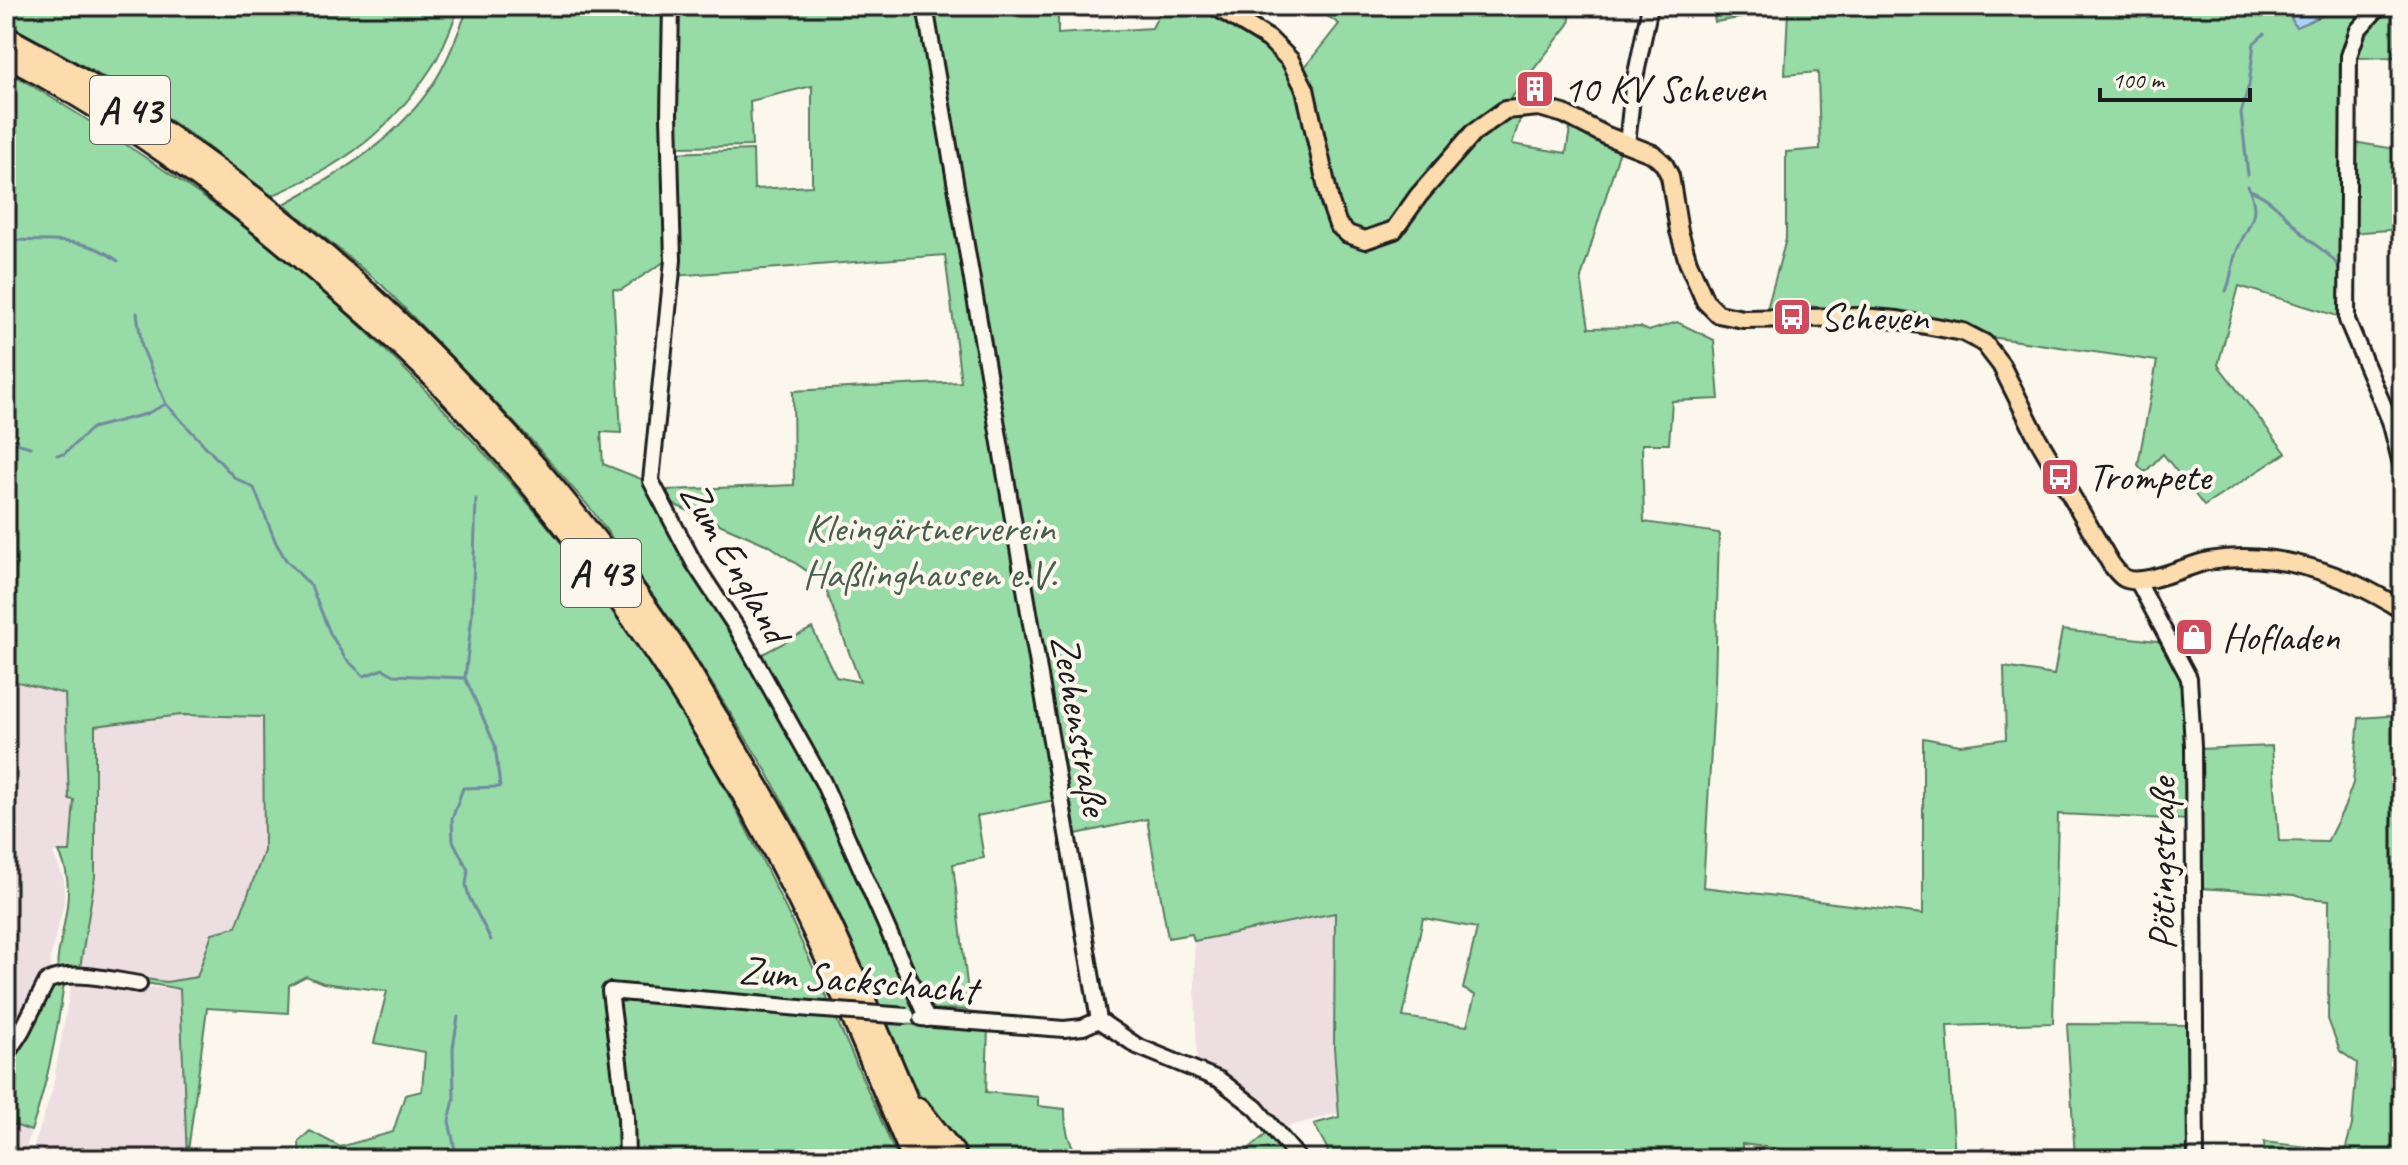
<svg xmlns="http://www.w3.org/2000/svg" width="2408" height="1165" font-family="Caveat,sans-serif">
  <rect width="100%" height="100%" fill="#fbf7ec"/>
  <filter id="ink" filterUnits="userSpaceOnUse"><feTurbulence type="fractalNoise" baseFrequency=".0125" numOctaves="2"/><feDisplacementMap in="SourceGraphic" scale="16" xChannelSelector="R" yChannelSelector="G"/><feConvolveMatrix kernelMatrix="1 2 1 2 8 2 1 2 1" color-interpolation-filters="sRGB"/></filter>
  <g filter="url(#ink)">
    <path fill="#eddee2" d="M6,679L65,694L69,798L74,799L69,852L53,853L64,879V904L50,958L51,971L39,980L6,1054Z
      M181,715L263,717L264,851L236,928L212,933L197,977L166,982L141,979L146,983L79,974L95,877L94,726Z
      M1335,913L1334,1047L1339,1113L1278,1129L1197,1064L1194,941Z
      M72,979L180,990L187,1159H30L52,1091Z
      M6,1122L31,1131L23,1159H6Z"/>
    <path fill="#97dba6" stroke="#5a7c61" stroke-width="2" fill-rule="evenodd" d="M6,6H460C451,26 444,49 432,67C389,133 342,166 271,196L196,138L116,84L6,23Z
      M469,6H667L670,258L621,290L613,289L621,433L601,432L603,464L649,482L755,658L812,628L836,677L860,682L823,582L770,546L668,502V490L794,485L793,391L961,382L945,255L674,276L671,153L753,150L754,189L812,186V86L750,101L752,146L672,147L675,6H1058V34L1152,28L1163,6H1207L1235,21L1289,63L1302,91L1336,226L1378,239L1475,135L1507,114L1523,110L1512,144L1566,153L1571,123L1620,150L1581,278L1589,328L1640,327L1649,331L1677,322L1714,340L1719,399L1672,401L1669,444H1642L1644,522L1719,533L1715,683L1703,887L1923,914V738L1960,745L2006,739L2004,667L2054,675L2062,630L2165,642L2186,687L2190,820L2058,814L2053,1023L1947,1026L1955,1159H1854L1742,1144V1159H1324L1328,1150L1314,1124L1339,1117L1334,1047L1335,913L1194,941L1192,934L1168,938L1147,819L1071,835L1025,617L1055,800L977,816L984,858L953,864L970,1010L935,1009L927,1003L919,1012L878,1007L824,879L767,772L686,642L623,553L591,509L531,440L441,346L382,285L284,204C347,170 412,130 445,63C454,45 461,25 469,6ZM1423,918L1477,928L1463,989L1475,995L1467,1026L1403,1017Z
      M1313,6H1572L1569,24L1505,106L1392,227L1366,237L1340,224L1301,72L1339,24Z
      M1712,6H2284L2296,27L2345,6H2374L2356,30L2344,318L2239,286L2218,365L2286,453L2204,506L2163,454L2145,472L2138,465L2157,361L1983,336L1909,317L1799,305L1767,309L1786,239V152L1820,149L1818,72L1785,75L1788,10L1715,22Z
      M2386,6H2402V57L2354,58L2361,31Z
      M6,70C93,122 178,176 259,238C333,296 400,362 464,431C551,525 631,624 695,735C774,871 835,1016 898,1159H300L299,1141L310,1131L340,1147L393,1132L405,1095L422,1091L425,1052L374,1043L387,991L323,983L306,976L289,985L288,1013L207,1008L187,1159L180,989L146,983L139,978L166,982L197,977L212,933L236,927L264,851L263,717L181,715L95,726V877L79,974L58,971C56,960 59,951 61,940C67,910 74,881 59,852H70L74,800L69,799L65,694L6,679Z
      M2353,142L2402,150V229L2350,233Z
      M2402,715V1159H2265L2264,1142L2345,1151L2352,1125L2357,1063L2340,1051L2328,1019L2329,900L2306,898L2295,894L2199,888L2198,749L2272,746L2279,841L2327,842L2344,808L2353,783L2359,718Z
      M53,983H64C57,1034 48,1082 31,1131L6,1122V1065Z
      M887,1024L988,1027L986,1092L1038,1097V1106L1065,1109C1065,1130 1068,1144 1082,1159C1064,1159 982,1163 971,1158C935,1141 902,1060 887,1024Z
      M2067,1024L2191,1025L2193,1159H2075Z
      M1271,1130L1293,1159H1237Z"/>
    <path fill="#acd4f6" stroke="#728a9f" stroke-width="2" d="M2285,6H2344L2296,27Z"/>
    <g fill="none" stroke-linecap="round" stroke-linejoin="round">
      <path stroke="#728a9f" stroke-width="3" d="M2248,175L2241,113L2249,85L2254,43L2264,34
        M2250,190C2274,199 2287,218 2305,236C2316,247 2329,252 2338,266
        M6,239C48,244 81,233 118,261
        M2226,291C2232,278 2231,266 2236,253C2246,225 2263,219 2248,186
        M137,313L142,347L166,404L235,478L254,488L276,543L286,560L311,586L330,633L345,658L364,676L383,669L394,675L465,678L468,684L495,745L500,787L463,788L452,819L453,841L468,870L466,885L469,897L491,940
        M6,440L30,447
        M57,455L64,454L92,428L146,414L166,404
        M465,678L472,615L476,499
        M457,1159L449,1121L454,1100L453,1048L458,1017
        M1591,1159V1148"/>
      <g stroke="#1c1c1c" stroke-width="20">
        <path id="minor" d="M671,6L669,115L673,260L651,481L694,563L738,630L823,782L927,1019
          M925,6L1099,1020L1137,1046L1220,1080L1256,1108L1299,1159
          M2380,6L2358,30L2349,56L2347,320L2390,421L2402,468
          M1627,144L1633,88L1650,6
          M2137,580L2189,678L2193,746L2196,1159
          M921,1018L1064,1029L1083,1027L1099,1020
          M6,1055L21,1032L47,981C73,969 111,980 139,984
          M627,1159L626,1117L610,991L811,1009"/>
      </g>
      <g stroke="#1c1c1c" stroke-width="22">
        <path id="major" d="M1215,6L1269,39L1290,60L1305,89L1330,202L1338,225L1348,234L1365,240L1394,230L1419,195L1473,133L1505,110L1539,107L1564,114L1607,136L1653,154L1664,164L1670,176L1679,231L1688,262L1705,301L1718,314L1743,319L1861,317L1898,320L1963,332L1984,343L2001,365L2038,439L2111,564C2115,569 2119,575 2124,578C2142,588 2188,565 2208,561C2276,549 2346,574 2402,610"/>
      </g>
      <g stroke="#1c1c1c" stroke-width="26">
        <path id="highway" d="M6,37C275,179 502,396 673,645C690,670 704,697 720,722C741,759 764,795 784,832C841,937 885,1049 932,1159
          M6,56C112,111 211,181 302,259C348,298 395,338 438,382C559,506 660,648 746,800C811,914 861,1038 913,1159
          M919,1109L954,1153"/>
      </g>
      <use href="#minor" stroke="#fbf7ec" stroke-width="14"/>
      <use href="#major" stroke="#fcdcac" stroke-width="16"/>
      <use href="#highway" stroke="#fcdcac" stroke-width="20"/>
      <g stroke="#1c1c1c" stroke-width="20" stroke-linecap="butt">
        <path id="minor-bridge" d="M811,1009L907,1016"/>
      </g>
      <use href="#minor-bridge" stroke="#fbf7ec" stroke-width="14"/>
    </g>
  </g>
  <defs>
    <g id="building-square" transform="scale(2)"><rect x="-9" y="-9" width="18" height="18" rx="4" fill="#d1495b" stroke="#fbf7ec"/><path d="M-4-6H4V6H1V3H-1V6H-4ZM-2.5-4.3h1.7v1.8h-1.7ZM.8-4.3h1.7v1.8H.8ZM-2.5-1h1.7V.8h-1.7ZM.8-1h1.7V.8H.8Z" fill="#fff"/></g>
    <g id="bus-square" transform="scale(2)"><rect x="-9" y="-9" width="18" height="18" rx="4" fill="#d1495b" stroke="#fbf7ec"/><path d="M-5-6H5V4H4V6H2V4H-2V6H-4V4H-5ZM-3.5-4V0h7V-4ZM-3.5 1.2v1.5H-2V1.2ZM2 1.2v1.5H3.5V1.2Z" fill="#fff"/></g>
    <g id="shop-square" transform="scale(2)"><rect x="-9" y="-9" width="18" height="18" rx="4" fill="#d1495b" stroke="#fbf7ec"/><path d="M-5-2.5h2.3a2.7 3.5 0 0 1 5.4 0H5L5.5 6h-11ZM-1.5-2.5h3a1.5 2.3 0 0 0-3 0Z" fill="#fff"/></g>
  </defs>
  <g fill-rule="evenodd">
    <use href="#building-square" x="1535" y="89"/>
    <use href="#bus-square" x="1792" y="317"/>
    <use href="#bus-square" x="2060" y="477"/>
    <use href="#shop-square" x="2194" y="637"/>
  </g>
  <g text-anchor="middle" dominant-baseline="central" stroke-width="8" stroke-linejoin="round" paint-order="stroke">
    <g fill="#fbf7ec" stroke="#5f5e5a" stroke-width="2">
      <rect x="90" y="76" width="80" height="68" rx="6"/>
      <rect x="561" y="539" width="80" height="68" rx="6"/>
    </g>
    <g font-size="38" font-weight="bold" fill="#1c1c1c">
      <text x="130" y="110">A 43</text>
      <text x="601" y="573">A 43</text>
    </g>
    <g font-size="40" fill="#1c1c1c" stroke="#fbf7ec" text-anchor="start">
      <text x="1563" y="89">10 KV Scheven</text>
      <text x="1820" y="317">Scheven</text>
      <text x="2088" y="477">Trompete</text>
      <text x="2222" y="637">Hofladen</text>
    </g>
    <g font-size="40" fill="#475f4c" stroke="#fbf7ec">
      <text x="930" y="528">Kleingärtnerverein<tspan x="930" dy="46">Haßlinghausen e.V.</tspan></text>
    </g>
    <g font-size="40" fill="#1c1c1c" stroke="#fbf7ec">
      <text transform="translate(735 562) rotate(60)">Zum England</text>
      <text transform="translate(1080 725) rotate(80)">Zechenstraße</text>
      <text transform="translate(2162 864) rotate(-90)">Pötingstraße</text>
      <text transform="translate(858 980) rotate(5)">Zum Sackschacht</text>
    </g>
  </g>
  <rect width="2408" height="1165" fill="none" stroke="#fbf7ec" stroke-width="32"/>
  <rect x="16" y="16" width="2376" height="1133" fill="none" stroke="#1c1c1c" stroke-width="3" filter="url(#ink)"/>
  <path d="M2100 88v12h150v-12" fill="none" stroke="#1c1c1c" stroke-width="4"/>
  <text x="2112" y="88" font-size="24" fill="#1c1c1c" stroke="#fbf7ec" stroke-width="6" paint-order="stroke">100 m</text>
</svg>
